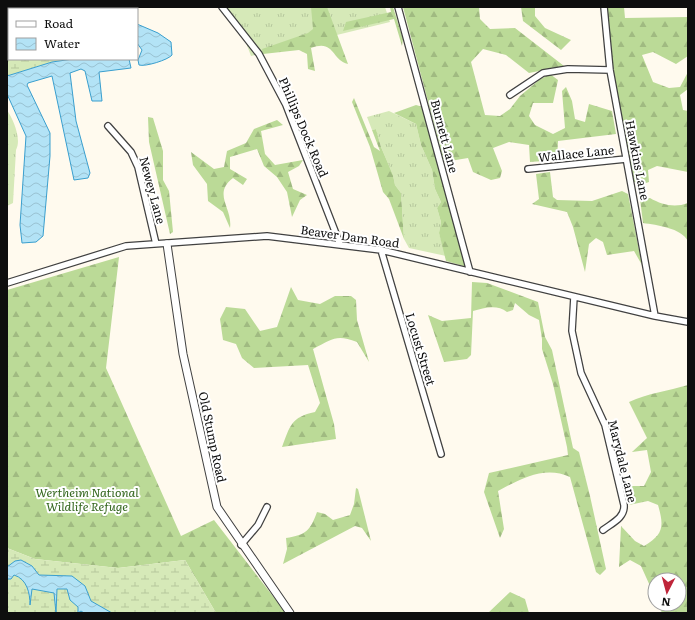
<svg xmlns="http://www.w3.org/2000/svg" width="695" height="620" font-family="Literata,serif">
  <defs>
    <pattern id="grass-tufts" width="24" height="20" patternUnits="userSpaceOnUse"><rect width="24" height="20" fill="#d6e9b8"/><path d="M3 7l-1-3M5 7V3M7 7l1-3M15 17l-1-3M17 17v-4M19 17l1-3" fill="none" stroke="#b6c79d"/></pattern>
    <pattern id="forest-firs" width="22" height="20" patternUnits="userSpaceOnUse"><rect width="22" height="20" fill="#bbda97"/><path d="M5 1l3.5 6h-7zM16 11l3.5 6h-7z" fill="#a0ba81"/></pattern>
    <pattern id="wetland-marsh" width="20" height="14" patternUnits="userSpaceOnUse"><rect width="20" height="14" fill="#d6e9b8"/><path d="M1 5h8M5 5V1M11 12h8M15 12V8" fill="none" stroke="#b6c79d"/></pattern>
    <pattern id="water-waves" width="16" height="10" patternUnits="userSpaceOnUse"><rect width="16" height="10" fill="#b3e3f6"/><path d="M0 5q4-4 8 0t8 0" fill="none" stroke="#99c2d2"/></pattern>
  </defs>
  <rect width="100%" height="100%" fill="#fffaee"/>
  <path fill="url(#grass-tufts)" d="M220,7H385L390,22L251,56L245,40Z
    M7,110C13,119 22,139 16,150L13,203L7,206Z
    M389,111L416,124L421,145L432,170L435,189L441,202L437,208L441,222L439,233L446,256L409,248L404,239L401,193L395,185L393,175L381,147L376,129L372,130L367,117Z"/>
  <path fill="url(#forest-firs)" d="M311,7H327L348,64C331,60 335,39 311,48L315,71L308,69L307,54L299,50L263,54L262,49L308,33L313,29Z
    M390,7H393L403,39L402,46L394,19L343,31L346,22L391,12Z
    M403,7H479L480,19L490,29L515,28L564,66L529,73L506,55L483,49L471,62L485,115L500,116L510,109L520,96L539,80L550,74L558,80L553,103H533L529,116L535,125L553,134L565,128L562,91L566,87L572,101L575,119L585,122L589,104L612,111L616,134L558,141L557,160L530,162L529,145L509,142L493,148L502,171L500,178L491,180L473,172L468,158L444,162Z
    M521,7H535V16L545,28L571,40L561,50L523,21Z
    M606,7H624L625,18L688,17V56L676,64L653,52L642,55L653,82L669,88L680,87L688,72V89L680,95L683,110L688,111V172L657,166L648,170L649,182L643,184L634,182L613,70Z
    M354,98L374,147L380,151L372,130L376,129L381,147L393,175L395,185L401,193L404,239L389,199L383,192L370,147L352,102Z
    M416,105L423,107L467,267L446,261L439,233L441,222L437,208L441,202L435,189L432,170L421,145L416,124L394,113Z
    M148,117L153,118L163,151V180L169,191L173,232L170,234L149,142Z
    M277,120L283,125L261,131L265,154L275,165L303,160L299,166L288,172L293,189L307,195L300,200L292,217L287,192L277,177L264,166L257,149L230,157V169L247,179L243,185L233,178C212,194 233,208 230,228L223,212L208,201L207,184L193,165L191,152L214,169L224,167L227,151L246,143L254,129Z
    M550,172L553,197L557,200L592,201L622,191L628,194L642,265L634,251L607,255L603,242L596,238L589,244L585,272L573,227L567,212L532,204L539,199L536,174Z
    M650,198C662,205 675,208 688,203V241C681,228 657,225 643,223L640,199Z
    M119,257L106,368L181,536L214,520L286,613H216L185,560L118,568L35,559L7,548V290Z
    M472,282L487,283L538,302L545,337L552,350L573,448L579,452L590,496L606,569L600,575L596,572L570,477C545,465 520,479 498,491L504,529L500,538L484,492L489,473L568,455L567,447L553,384L542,349V339L539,320L529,315L515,303L513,310L507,312C497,304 484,308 473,311L471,355L467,359L444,362L428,315L442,321L471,318Z
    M291,287L298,300L320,304L335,296H351L356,300L357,320L369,362L357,342C336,334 333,339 313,349L334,424L336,439L282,447C290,426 291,417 315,412L320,403L308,365L254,368L242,358L236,344L223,340L220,319L226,307L245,309L260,331L277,327Z
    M688,385V613H662L658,604H679V580H655V597L641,566L630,560L619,567L621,526L635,541L644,546C664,534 664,526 658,505L648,501L629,505L626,486H644L651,472L647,450L632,452L647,438L629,402C648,393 668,391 688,385Z
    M356,488L358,489L371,541L362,528L355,526L283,564L287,549L286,538C306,535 310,531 317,512L325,514L333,520L350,515L354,504Z
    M510,592L525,599L529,613H488Z"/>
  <path fill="url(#wetland-marsh)" d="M7,7H90L92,9H9V59H73L52,62L7,76Z
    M7,548L35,559L118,568L185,560L216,613H7Z"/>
  <path fill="url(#water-waves)" stroke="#3a9fce" d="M137,24L158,33L171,42L172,55C168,60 145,67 139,65L138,60L142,50L137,43Z
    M73,59H129L131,68L99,72L102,101H92L85,71L81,69L70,73L76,121L90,173L88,178L74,180L52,76L28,83L27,85L50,133V156L43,236L36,242L22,243L20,225L26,136L7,94V76L52,62Z
    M21,560L32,566L39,575L72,576L85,586L91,601L112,613H84L81,611L78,613V607L70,600L67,589H57L56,613L54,593L32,589L30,605C30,593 27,579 14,575L11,579H7V567L15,561Z"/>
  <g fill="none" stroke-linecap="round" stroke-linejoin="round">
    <g stroke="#414141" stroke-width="8">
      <path id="minor" d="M222,7L259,54L286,105L340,244
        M398,7L470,272
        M604,7L610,70L655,316
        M510,95L543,73L568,69L610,70
        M108,126L131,152L138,167L156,244
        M528,169L626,159
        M381,250L441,454
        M7,283L126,246L267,236L381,250L655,316L688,322
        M574,297L572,331L581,373L605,425L624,505C625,518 612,523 603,530
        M241,545L258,525L267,507"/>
    </g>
    <g stroke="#414141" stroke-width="9">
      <path id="tertiary" d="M167,244L183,354L217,507L290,613"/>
    </g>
    <use href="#minor" stroke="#fff" stroke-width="5.5"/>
    <use href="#tertiary" stroke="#fff" stroke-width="7"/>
  </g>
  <g text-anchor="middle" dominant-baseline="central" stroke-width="4" stroke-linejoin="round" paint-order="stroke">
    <g font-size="12" fill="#0e0e0e" stroke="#fff">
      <text transform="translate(304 127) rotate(67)">Phillips Dock Road</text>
      <text transform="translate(445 136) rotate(75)">Burnett Lane</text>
      <text transform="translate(576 153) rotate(-6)">Wallace Lane</text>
      <text transform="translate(638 160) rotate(79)">Hawkins Lane</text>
      <text transform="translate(153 190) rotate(75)">Newey Lane</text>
      <text transform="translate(350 236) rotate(8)">Beaver Dam Road</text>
      <text transform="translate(421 349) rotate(73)">Locust Street</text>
      <text transform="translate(213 437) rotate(78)">Old Stump Road</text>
      <text transform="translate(623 461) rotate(76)">Marydale Lane</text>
    </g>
    <g font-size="12" font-style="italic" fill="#33661d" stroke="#fff">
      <text x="87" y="492">Wertheim National<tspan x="87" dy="14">Wildlife Refuge</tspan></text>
    </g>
  </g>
  <rect width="695" height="620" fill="none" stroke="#0e0e0e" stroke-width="16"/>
  <rect x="8" y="8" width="130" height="52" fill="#ffffff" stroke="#9f9f9f"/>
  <rect x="16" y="21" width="20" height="6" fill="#ffffff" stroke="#9f9f9f"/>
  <text x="44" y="28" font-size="12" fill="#0e0e0e">Road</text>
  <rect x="16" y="38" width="20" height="12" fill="url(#water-waves)" stroke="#9f9f9f"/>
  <text x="44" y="48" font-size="12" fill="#0e0e0e">Water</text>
  <g transform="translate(667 592) rotate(186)"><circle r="19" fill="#ffffff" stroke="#9f9f9f"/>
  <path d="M0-3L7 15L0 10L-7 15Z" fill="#bf2539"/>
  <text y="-6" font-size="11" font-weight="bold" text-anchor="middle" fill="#0e0e0e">N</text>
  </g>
</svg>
